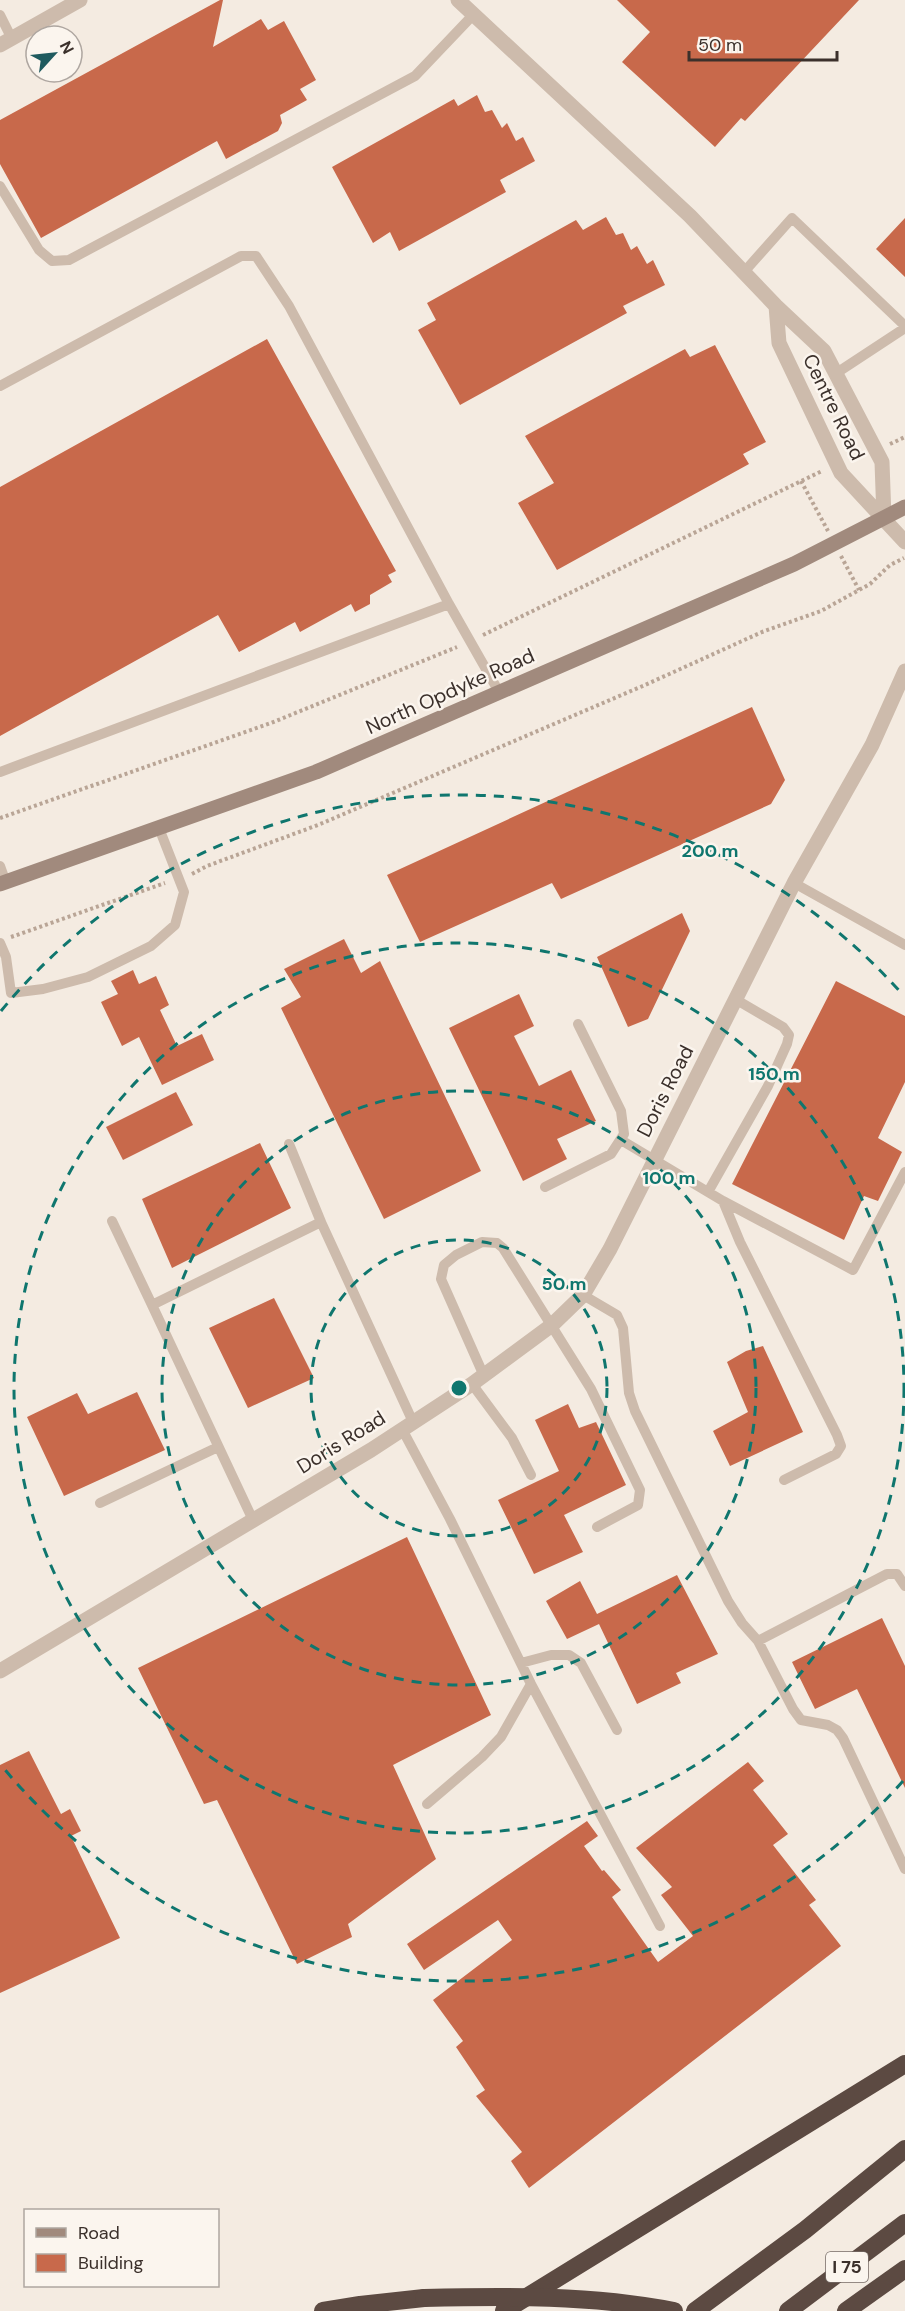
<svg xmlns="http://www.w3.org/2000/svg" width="905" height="2311" font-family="'DM Sans',sans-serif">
  <rect width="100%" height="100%" fill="#f4ebe1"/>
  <path fill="#c8694b" d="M220,0H223L213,47L261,19L268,30L284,21L316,80L300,89L307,100L280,115L282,123L278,131L226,159L217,141L41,238L0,164V120Z
    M617,0H859L745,121L741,118L715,147L622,62L650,32Z
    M477,95L485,112L492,110L502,128L507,123L516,141L523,137L535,161L500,180L506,192L399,251L390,232L373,243L332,167L454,99L458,106Z
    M606,217L616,235L623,233L631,250L637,246L647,264L653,260L665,285L623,306L627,313L460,405L418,330L436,320L427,303L576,220L583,230Z
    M905,218V277L876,249Z
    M267,339L396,571L388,575L392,582L370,595V604L355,612L351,604L300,632L295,622L239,652L218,615L0,736V487Z
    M715,345L766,442L743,454L749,464L557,570L518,503L554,483L525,436L685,349L690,357Z
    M752,707L785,780L771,804L561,899L552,883L420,942L387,875Z
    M682,913L690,931L648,1019L628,1027L597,957Z
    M344,939L361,973L380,961L481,1171L384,1219L281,1008L301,997L284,969Z
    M133,970L139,984L156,976L169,1005L160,1010L177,1046L202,1034L214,1060L162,1085L139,1037L122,1046L101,1002L118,994L111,981Z
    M836,981L905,1016V1082L878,1138L902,1152L878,1201L864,1196L844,1240L732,1184Z
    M519,994L534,1026L514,1036L539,1086L571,1070L596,1121L557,1139L567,1159L523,1181L449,1028Z
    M176,1092L193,1125L123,1160L106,1127Z
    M260,1143L291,1208L172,1268L142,1199Z
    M274,1298L314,1378L248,1408L209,1328Z
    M763,1346L803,1432L730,1466L713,1431L748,1412L727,1362L746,1351Z
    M137,1392L165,1450L64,1496L27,1417L77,1393L88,1414Z
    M568,1404L579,1428L596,1422L626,1485L564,1515L583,1552L534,1574L498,1500L559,1471L535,1420Z
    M407,1537L491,1715L393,1765L436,1859L348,1924L352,1937L297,1964L217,1800L204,1804L138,1668Z
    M677,1575L718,1654L676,1673L681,1683L637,1704L599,1624L567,1639L546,1601L580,1581L597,1614Z
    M882,1618L905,1666V1788L857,1689L815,1709L792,1662Z
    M29,1751L61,1814L70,1809L81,1831L71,1836L120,1938L0,1993V1765Z
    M748,1762L764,1781L753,1790L788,1834L773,1845L816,1900L809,1905L841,1946L529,2188L511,2161L522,2152L476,2096L485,2090L456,2047L463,2041L433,2000L512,1940L498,1920L424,1970L407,1944L587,1821L598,1836L584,1846L602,1871L604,1870L621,1890L612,1897L658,1962L693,1936L661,1895L672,1887L636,1848Z"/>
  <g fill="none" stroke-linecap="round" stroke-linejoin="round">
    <path stroke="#b9a596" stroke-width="4" stroke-dasharray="3 3" stroke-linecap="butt" d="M890,444L905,437
      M801,481L828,531
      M841,556L859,590
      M483,635L822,471
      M0,818L271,723L457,647
      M192,874L207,866L318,825L645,685L762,632L821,611L870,584L890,565L904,558
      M11,937L165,883"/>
    <path stroke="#cdbbac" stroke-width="10" d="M0,15L12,39
      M0,186L39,250L52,261L69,260L415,76L474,14
      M744,272L792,218L905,326
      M835,374L905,328
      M0,386L241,256H256L289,306L449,604L499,692
      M0,772L449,604
      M0,866L6,883
      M794,883L905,945
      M0,943L6,957L11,993L43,989L88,977L151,946L175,925L184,892L159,828
      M621,1140L723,1201L853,1270L905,1172
      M289,1144L321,1222
      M545,1187L611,1154L624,1134L621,1111L578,1024
      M708,1192L768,1086L787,1044L789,1035L783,1027L735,999
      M723,1201L740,1242L837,1435L841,1446L836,1454L784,1480
      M112,1221L152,1305
      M583,1295L617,1315L623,1328L629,1393L635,1411L728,1601L742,1623L758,1641L793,1709L801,1720L828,1725L837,1730L843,1738L905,1869
      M484,1376L441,1279L444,1265L456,1255L482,1242L497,1243L503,1248L591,1389L640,1490L638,1505L597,1527
      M472,1384L512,1438L531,1475
      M402,1429L450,1519L531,1684L660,1926
      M100,1503L218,1447
      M253,1520L152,1305L321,1222L413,1422
      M758,1641L887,1574H897L905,1586
      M521,1663L551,1655H569L581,1663L617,1730
      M427,1804L482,1757L501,1737L531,1684"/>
    <path stroke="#cdbbac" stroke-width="15" d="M458,0L690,216L776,306L824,351L882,462L884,518
      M0,45L80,0
      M776,306L779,343L841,473L905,542
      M0,1671L371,1450L472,1384L552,1325L583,1295L610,1249L794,883L872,745L905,671"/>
    <path stroke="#a18a7d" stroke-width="15" d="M0,884L316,772L794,564L905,507"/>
    <path stroke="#5c4a42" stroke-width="18" d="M323,2311L360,2305L424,2298
      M504,2311L905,2064
      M695,2311L805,2230L905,2149
      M788,2311L905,2223
      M846,2311L905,2269"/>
    <path stroke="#5c4a42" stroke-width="18" d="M424,2298C507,2296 592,2295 674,2311"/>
  </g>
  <g fill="none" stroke="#0f766e" stroke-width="3" stroke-dasharray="10 8">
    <circle cx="459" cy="1388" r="148"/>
    <circle cx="459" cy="1388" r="297"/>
    <circle cx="459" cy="1388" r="445"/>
    <path d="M903 1781A593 593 0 0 1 1 1765M1 1011A593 593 0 0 1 903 995"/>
  </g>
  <g text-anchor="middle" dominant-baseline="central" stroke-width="5" stroke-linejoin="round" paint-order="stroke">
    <rect fill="#fbf5ee" stroke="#756b66" stroke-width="1.5" x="826" y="2252" width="42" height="30" rx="4.5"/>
    <g font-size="18" font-weight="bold" fill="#3b302b">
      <text x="847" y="2267">I 75</text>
    </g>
    <g font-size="20" fill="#3b302b" stroke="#fbf5ee">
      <text transform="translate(834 407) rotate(64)">Centre Road</text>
      <text transform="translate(450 691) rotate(-24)">North Opdyke Road</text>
      <text transform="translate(665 1091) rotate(-63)">Doris Road</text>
      <text transform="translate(341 1442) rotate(-32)">Doris Road</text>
    </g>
  </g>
  <circle cx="459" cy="1388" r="9" fill="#0f766e" stroke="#fbf5ee" stroke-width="3"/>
  <g font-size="18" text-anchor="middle" font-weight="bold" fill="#0f766e" stroke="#fbf5ee" stroke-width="5" stroke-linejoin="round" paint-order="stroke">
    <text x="710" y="857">200 m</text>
    <text x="774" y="1080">150 m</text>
    <text x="669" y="1184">100 m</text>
    <text x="564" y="1290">50 m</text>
  </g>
  <rect x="24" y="2209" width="195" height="78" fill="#fbf5ee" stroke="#aea6a0" stroke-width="1.5"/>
  <rect x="36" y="2228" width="30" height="9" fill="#a18a7d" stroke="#aea6a0" stroke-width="1.5"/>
  <text x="78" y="2239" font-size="18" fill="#3b302b">Road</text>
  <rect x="36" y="2254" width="30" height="18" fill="#c8694b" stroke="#aea6a0" stroke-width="1.5"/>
  <text x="78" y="2269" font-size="18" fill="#3b302b">Building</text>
  <g transform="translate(54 54) rotate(63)"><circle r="28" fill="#fbf5ee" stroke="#aea6a0" stroke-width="1.5"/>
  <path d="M0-4.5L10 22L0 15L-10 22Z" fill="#1f5a5e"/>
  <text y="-9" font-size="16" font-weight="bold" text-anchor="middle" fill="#3b302b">N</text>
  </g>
  <path d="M689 51v9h148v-9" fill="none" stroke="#3b302b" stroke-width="3"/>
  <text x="698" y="51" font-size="18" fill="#3b302b" stroke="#fbf5ee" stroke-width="4.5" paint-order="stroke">50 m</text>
</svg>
